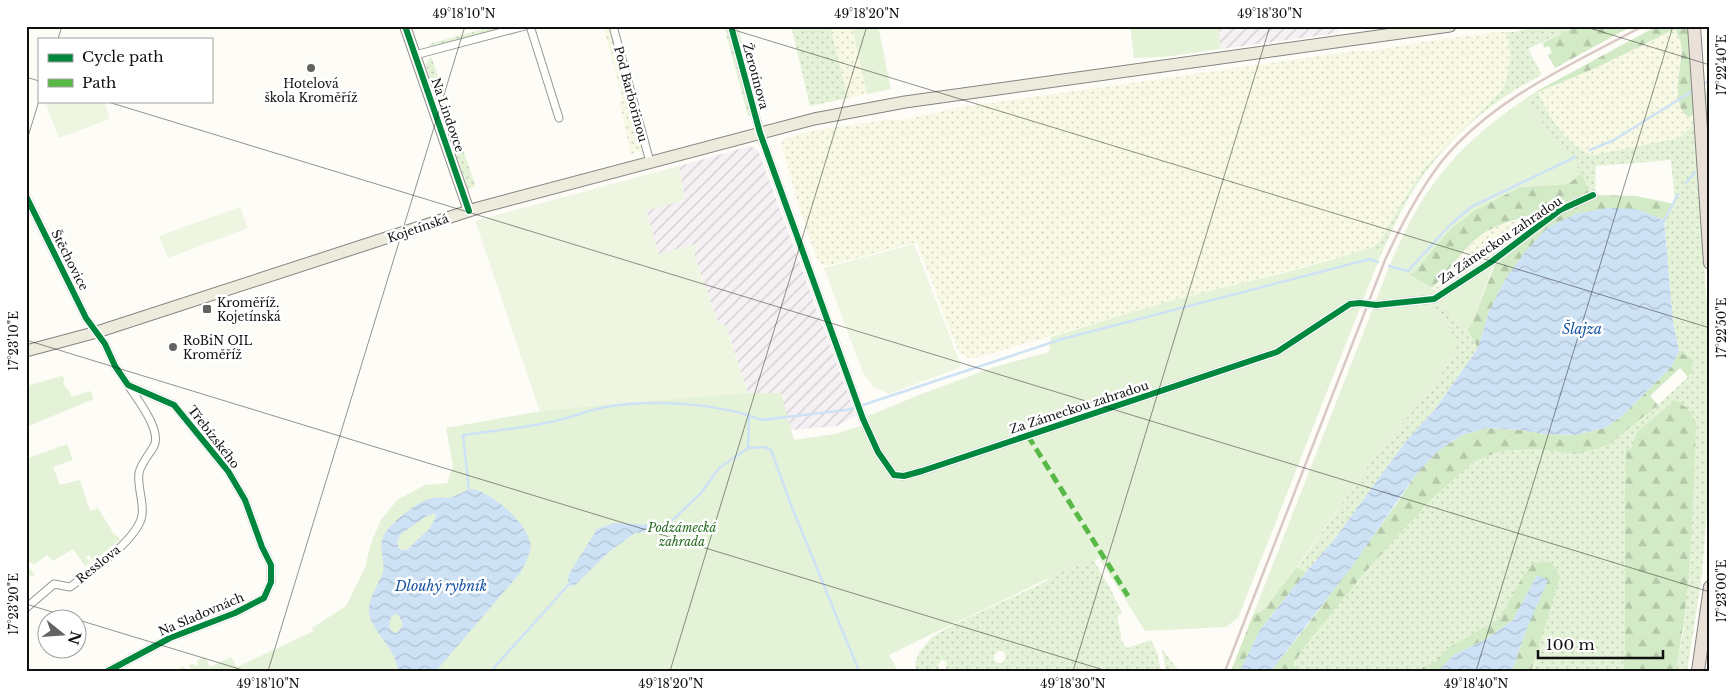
<svg xmlns="http://www.w3.org/2000/svg" width="1736" height="697" font-family="'Libre Baskerville',serif">
  <defs>
    <pattern id="industrial-furrows" width="10" height="10" patternUnits="userSpaceOnUse" patternTransform="scale(1.25)"><rect width="10" height="10" fill="#f5f0f3"/><path d="M-1 1l2-2M0 10L10 0M9 11l2-2" fill="none" stroke="#d1cdcf"/></pattern>
    <pattern id="farmland-dots" width="8" height="8" patternUnits="userSpaceOnUse" patternTransform="scale(1.25)"><rect width="8" height="8" fill="#f8f9e4"/><path d="M2 2h.1M6 6h.1" fill="none" stroke="#d4d4c3" stroke-width="1.8" stroke-linecap="round"/></pattern>
    <pattern id="grass-dots" width="8" height="8" patternUnits="userSpaceOnUse" patternTransform="scale(1.25)"><rect width="8" height="8" fill="#e4f2d7"/><path d="M2 2h.1M6 6h.1" fill="none" stroke="#c3ceb8" stroke-width="1.8" stroke-linecap="round"/></pattern>
    <pattern id="forest-firs" width="22" height="20" patternUnits="userSpaceOnUse" patternTransform="scale(1.25)"><rect width="22" height="20" fill="#d3eac6"/><path d="M5 1l3.5 6h-7zM16 11l3.5 6h-7z" fill="#b4c8a9"/></pattern>
    <pattern id="water-waves" width="16" height="10" patternUnits="userSpaceOnUse" patternTransform="scale(1.25)"><rect width="16" height="10" fill="#cee2f6"/><path d="M0 5q4-4 8 0t8 0" fill="none" stroke="#b0c1d2"/></pattern>
  </defs>
  <rect width="100%" height="100%" fill="#fdfcf7"/>
  <path fill="url(#industrial-furrows)" d="M1218,26H1338L1339,33L1221,49Z
    M750,146L758,150L856,416L837,426L791,430L781,393H748L726,326L718,322L694,254L699,244L659,255L646,210L685,200L679,166Z"/>
  <path fill="url(#farmland-dots)" d="M603,26H610L644,151L631,154L619,102L623,101Z
    M830,26H852L867,94L848,98Z
    M1675,29L1681,44L1678,103L1689,117L1693,115L1694,123L1688,130L1678,138L1592,155L1581,150L1568,140L1559,130L1538,92L1598,67Z
    M1497,32H1504L1508,36L1509,42V68L1502,90L1425,167L1404,199L1380,241L1372,247L1348,255L1165,303L975,358H968L961,353L956,346L917,242L830,265H821L817,258L802,217L781,143L785,139L800,134L818,130L886,120L908,119L956,108L1354,51H1370L1435,40Z
    M1560,206L1508,246L1437,292L1432,288L1474,241L1488,230Z"/>
  <path fill="url(#grass-dots)" fill-rule="evenodd" d="M495,26H511L430,47L429,44Z
    M724,26H728L752,115L748,116Z
    M735,26H738L745,54H747L762,111L758,113Z
    M791,26H830L848,98L810,106Z
    M1540,26H1570V29L1528,49L1542,75C1488,102 1439,146 1408,199C1397,218 1389,237 1380,257L1372,247L1380,241L1404,199L1425,167L1502,90C1510,73 1511,54 1508,36L1504,32H1514Z
    M431,56L475,184L474,187L468,189L427,69L426,64Z
    M1710,88V142L1697,150L1710,355V472L1702,575L1687,671H1676L1684,628L1626,592L1625,650L1623,671H1531L1537,652L1544,562L1533,564L1522,579L1499,619L1448,648L1435,662L1423,667L1420,671H1300L1293,664L1306,645L1365,572L1431,500L1472,463L1500,451L1535,449L1576,454L1658,405L1688,377L1692,371L1693,361L1679,351L1673,322L1664,220L1675,204L1671,160L1596,166L1595,194L1590,198L1538,117L1528,97L1537,91C1552,118 1561,142 1592,155L1678,138L1688,130L1694,123L1693,99Z
    M1489,258L1493,266L1443,298L1442,307L1455,321L1467,329L1478,348L1436,408L1406,441L1333,541L1306,572L1298,567L1371,462L1430,389L1452,358L1445,320L1434,307L1437,292Z
    M1094,561L1109,586L1122,612L1117,617L1121,634V640L1127,648L1151,640L1157,652L1161,671H944L946,668V661L942,660L938,665L939,668L942,671H916L915,663L919,653L932,637L957,623L1045,582L1049,578L1072,566ZM998,651H1003L1005,654V659L1002,663H997L994,659L995,654Z
    M1162,649L1179,671H1166Z"/>
  <path fill="url(#forest-firs)" d="M1570,26H1632L1555,68L1548,55L1552,53L1549,46L1544,48L1543,43L1570,29Z
    M1657,26H1691L1694,98L1693,99V115L1689,117C1668,106 1684,64 1681,44C1680,39 1677,34 1675,29L1598,67L1538,92L1537,91Z
    M1582,173L1590,198L1596,195L1636,196L1675,204L1664,220L1659,217L1490,309L1478,348L1467,329L1472,323L1494,267L1489,258L1508,246L1558,207C1536,214 1510,219 1489,230C1469,240 1448,272 1432,288L1408,274L1414,272L1450,229L1475,210L1520,187L1568,184Z
    M1679,351L1693,360L1692,371L1688,377L1680,368L1650,396L1658,405L1608,445L1576,454L1535,449L1500,451L1472,463L1431,500L1365,572L1306,645L1293,664L1300,671H1271L1309,623L1398,502L1417,473L1438,451L1462,435L1487,428L1522,430L1543,434L1575,435L1605,428L1623,415L1672,366Z
    M1676,400L1688,409L1696,423C1693,506 1691,589 1676,671H1623L1625,650V495L1626,450L1631,449L1637,432Z
    M1544,562L1552,563L1560,577L1531,671H1512L1525,633L1537,575L1513,620L1483,641L1455,654L1438,671H1420L1423,667L1435,662L1448,648L1499,619L1522,578L1533,563Z
    M1297,567L1306,572L1260,630L1240,671H1231L1253,615L1263,610Z"/>
  <path fill="#e4f2d7" d="M852,26H878L891,89L867,94Z
    M1130,26H1218L1221,49L1164,57L1134,58Z
    M1528,97L1538,117L1582,173L1568,184L1520,187L1475,210L1450,229L1414,272L1409,274L1437,292L1434,307L1445,320L1455,342L1452,358L1430,389L1371,462L1297,567L1263,610L1253,615L1391,262C1400,242 1409,222 1420,204C1447,159 1485,126 1528,97Z
    M1372,247L1380,257L1238,618L1226,627L1145,631L1099,558C1096,560 1091,563 1088,563C1082,564 1076,564 1070,567C1010,598 949,625 889,655L898,671H173L184,666L186,671L190,669L189,665L194,664L195,666L198,665L197,660L205,657L210,667L231,657L237,667L314,631L312,628L346,606L365,568L371,543L381,520L397,500L425,485L447,483L453,466L446,428L547,410L731,393H781L794,440L835,434L861,426L868,416L919,395L994,367L1049,352L1051,337C1089,326 1128,313 1167,302C1235,284 1305,270 1372,247Z
    M1493,266L1472,323L1467,329C1456,325 1446,314 1441,303L1443,298Z
    M62,376L65,380L63,382L66,389H68L72,397L90,391L94,399L26,427V386Z
    M67,444L73,460L53,467L60,485L80,480L90,511L98,508L114,534L121,539L93,561L89,555L86,557L90,563L85,566L73,549L53,561L47,555L34,565L31,562L27,565L35,575L26,578V459Z"/>
  <path fill="#eef6e1" d="M57,101H104L110,119L59,138L46,105Z
    M679,166L685,200L646,211L659,254L699,243L694,254L718,322L726,326L748,393L547,410L540,412L475,221Z
    M240,207L248,228L168,258L159,236Z
    M914,244L961,365L959,368L889,394L874,387L863,373L824,268Z"/>
  <path fill="url(#water-waves)" fill-rule="evenodd" d="M1608,208L1636,209L1664,220L1673,322L1679,351L1672,366L1623,415L1605,428L1575,435L1543,434L1522,430L1487,428L1462,435L1438,451L1417,473L1353,565L1271,671H1240L1260,630L1306,572L1333,541L1406,441L1436,408L1478,348L1490,309L1506,278L1525,252L1547,228L1575,214Z
    M473,489C493,494 525,521 530,542C532,552 525,563 521,572L436,671H398C396,649 377,637 370,617C365,604 377,587 382,575C386,564 380,552 382,540C384,527 417,502 429,499C437,496 447,499 452,497C461,494 462,491 473,489ZM434,513L436,516L430,528L407,550H402L399,548L397,543L400,535L404,532L425,517ZM395,614L399,616L403,625L397,633L393,632L389,626L391,617Z
    M614,523L654,525L662,524L666,527L657,531L635,533L610,551L575,585L571,586L568,580L569,574L597,529Z
    M1537,575L1548,580L1525,633L1512,671H1438L1455,654L1483,641L1513,620Z"/>
  <g fill="none" stroke-linecap="round" stroke-linejoin="round">
    <path stroke="#cee2f6" stroke-width="2.5" d="M1703,84L1710,80
      M1590,150L1614,140L1694,90
      M1686,183L1695,172
      M1664,221L1678,194
      M1389,266L1408,271L1450,225L1471,207L1575,157
      M863,405L1062,339L1370,259L1378,262
      M749,448L764,447L771,450L791,505L859,671
      M469,491L463,435C492,431 522,428 550,422C569,419 587,410 606,407C648,399 721,403 761,420L846,410L854,408
      M662,526L675,518L701,493L719,468L748,448L749,415
      M491,671L571,582"/>
    <g stroke="#979795" stroke-width="9">
      <path id="street" d="M530,26L559,118
        M613,26L650,162
        M731,26L760,133L863,419L878,452L894,475L904,476L922,471L1277,352L1350,304L1360,303L1376,305L1434,299L1491,262L1560,210L1593,195
        M415,55L525,26
        M26,196L86,318L105,344L115,366L128,385L174,405L228,471L245,500L262,547L271,565V582L264,598L235,613L170,638L108,671
        M26,608L54,584L70,587C89,573 139,539 142,515C144,501 137,487 139,473C141,463 149,455 154,446C162,430 137,399 128,385"/>
    </g>
    <g stroke="#8e8d8b" stroke-width="12">
      <path id="secondary" d="M405,26L469,211"/>
    </g>
    <g stroke="#858482" stroke-width="13">
      <path id="primary" d="M26,351L97,332L478,208L814,119L905,102L1450,26"/>
    </g>
    <g stroke="#858482" stroke-width="14">
      <path id="highway" d="M1694,26L1710,263
        M1698,671L1710,587"/>
    </g>
    <use href="#street" stroke="#fffffe" stroke-width="7"/>
    <use href="#secondary" stroke="#f6f6ec" stroke-width="10"/>
    <use href="#primary" stroke="#edebdc" stroke-width="11"/>
    <use href="#highway" stroke="#eae2d8" stroke-width="12"/>
    <path stroke="#d9c8c6" stroke-width="2.5" d="M1225,671L1385,260C1401,225 1418,192 1442,161C1493,98 1573,64 1643,26"/>
    <path stroke="#58b947" stroke-width="5" stroke-dasharray="10 5" stroke-linecap="butt" d="M1028,436L1128,596"/>
    <g stroke="#fff" stroke-width="9">
      <path id="cycleway" d="M405,26L469,211
        M731,26L760,133L863,419L878,452L894,475L904,476L922,471L1277,352L1350,304L1360,303L1376,305L1434,299L1491,262L1560,210L1593,195
        M26,196L86,318L105,344L115,366L128,385L174,405L228,471L245,500L262,547L271,565V582L264,598L235,613L170,638L108,671"/>
    </g>
    <use href="#cycleway" stroke="#00873e" stroke-width="6"/>
  </g>
  <path fill="none" stroke="#111" stroke-width="1" stroke-opacity="0.45" d="M721,26L1710,328M1583,26L1710,65M58,39L62,26M26,77L39,81M105,101L1710,592M26,143L39,101M26,340L1107,671M26,604L246,671M268,671L465,26M670,671L867,26M1073,671L1270,26M1476,671L1673,26"/>
  <g fill="#646362" stroke="#fff" stroke-width="2">
    <circle cx="311" cy="68" r="5"/>
    <rect x="202" y="304" width="10" height="10" rx="2.5"/>
    <circle cx="173" cy="347" r="5"/>
  </g>
  <g text-anchor="middle" dominant-baseline="central" stroke-width="5" stroke-linejoin="round" paint-order="stroke">
    <g font-size="12" fill="#111" stroke="#fff">
      <text transform="translate(756 76) rotate(75)">Žerotínova</text>
      <text transform="translate(631 94) rotate(75)">Pod Barbořinou</text>
      <text transform="translate(448 115) rotate(71)">Na Lindovce</text>
      <text transform="translate(418 228) rotate(-19)">Kojetínská</text>
      <text transform="translate(1500 240) rotate(-34)">Za Zámeckou zahradou</text>
      <text transform="translate(70 260) rotate(63)">Štěchovice</text>
      <text transform="translate(1079 407) rotate(-18)">Za Zámeckou zahradou</text>
      <text transform="translate(214 437) rotate(52)">Třebízského</text>
      <text transform="translate(98 564) rotate(-39)">Resslova</text>
      <text transform="translate(201 614) rotate(-23)">Na Sladovnách</text>
    </g>
    <g font-size="12" fill="#111" stroke="#fff" text-anchor="start">
      <text x="311" y="83" text-anchor="middle">Hotelová<tspan x="311" dy="14">škola Kroměříž</tspan></text>
      <text x="217" y="302">Kroměříž,<tspan x="217" dy="14">Kojetínská</tspan></text>
      <text x="183" y="340">RoBiN OIL<tspan x="183" dy="14">Kroměříž</tspan></text>
    </g>
    <g font-size="12" font-style="italic" fill="#256a20" stroke="#fff">
      <text x="682" y="527">Podzámecká<tspan x="682" dy="14">zahrada</tspan></text>
    </g>
    <g font-size="14" font-style="italic" fill="#1955a4" stroke="#fff">
      <text x="1582" y="329">Šlajza</text>
      <text x="441" y="586">Dlouhý rybník</text>
    </g>
  </g>
  <rect width="1736" height="697" fill="none" stroke="#ffffff" stroke-width="55"/>
  <rect x="38" y="38" width="175" height="65" fill="#ffffff" stroke="#a0a0a0"/>
  <rect x="48" y="54" width="25" height="8" fill="#00873e" stroke="#a0a0a0"/>
  <text x="82" y="62" font-size="15" fill="#111111">Cycle path</text>
  <rect x="48" y="79" width="25" height="8" fill="#58b947" stroke="#a0a0a0"/>
  <text x="82" y="88" font-size="15" fill="#111111">Path</text>
  <g transform="translate(62 634) rotate(107)"><circle r="24" fill="#ffffff" stroke="#a0a0a0"/>
  <path d="M0-4L9 19L0 12L-9 19Z" fill="#646362"/>
  <text y="-8" font-size="14" font-weight="bold" text-anchor="middle" fill="#111111">N</text>
  </g>
  <path d="M1538 650v8h125v-8" fill="none" stroke="#111111" stroke-width="2.5"/>
  <text x="1546" y="650" font-size="15" fill="#111111" stroke="#ffffff" stroke-width="4" paint-order="stroke">100 m</text>
  <rect x="28" y="28" width="1680" height="642" fill="none" stroke="#111" stroke-width="2"/>
  <g font-size="12" text-anchor="middle" fill="#111">
    <text x="464" y="18">49°18'10"N</text>
    <text x="867" y="18">49°18'20"N</text>
    <text x="1270" y="18">49°18'30"N</text>
    <text transform="translate(1722 65) rotate(-90)" y="4">17°22'40"E</text>
    <text transform="translate(1722 328) rotate(-90)" y="4">17°22'50"E</text>
    <text transform="translate(14 341) rotate(-90)" y="4">17°23'10"E</text>
    <text transform="translate(1722 591) rotate(-90)" y="4">17°23'00"E</text>
    <text transform="translate(14 604) rotate(-90)" y="4">17°23'20"E</text>
    <text x="268" y="688">49°18'10"N</text>
    <text x="671" y="688">49°18'20"N</text>
    <text x="1073" y="688">49°18'30"N</text>
    <text x="1476" y="688">49°18'40"N</text>
  </g>
</svg>
